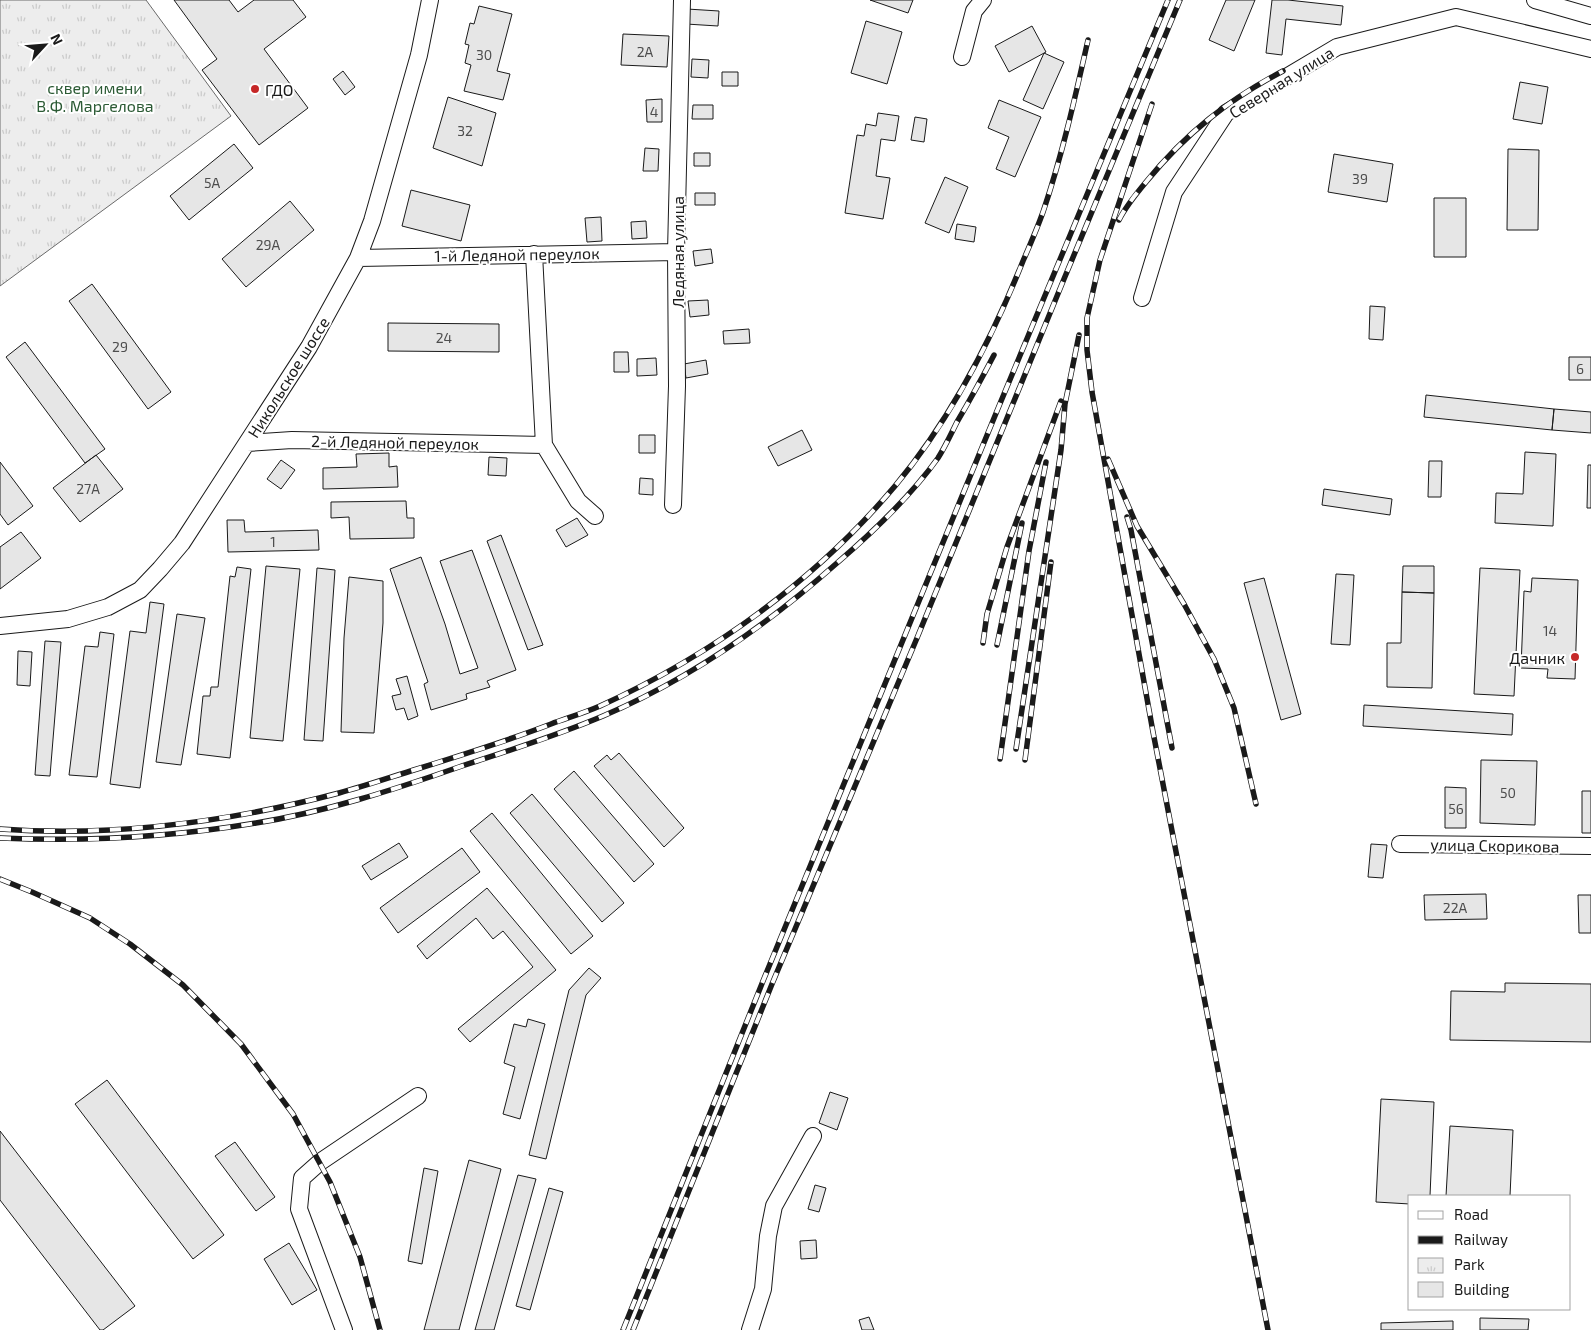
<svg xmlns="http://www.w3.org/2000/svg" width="1591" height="1330" font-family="'Exo 2',sans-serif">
  <defs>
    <pattern id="park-tufts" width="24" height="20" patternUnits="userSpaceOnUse" patternTransform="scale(1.25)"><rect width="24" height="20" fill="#ededed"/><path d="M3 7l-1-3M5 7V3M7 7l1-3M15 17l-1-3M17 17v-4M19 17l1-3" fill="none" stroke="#cbcbcb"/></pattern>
  </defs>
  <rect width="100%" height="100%" fill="#fff"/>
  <path fill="url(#park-tufts)" stroke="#6a6a6a" d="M0,0H146L231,116L0,286Z"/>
  <path fill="#e6e6e6" stroke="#1a1a1a" d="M174,0H229L238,12L254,0H293L306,17L264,49L308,108L259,145L202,70L217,59Z
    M870,0H913L908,13Z
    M1226,0H1255L1234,51L1209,40Z
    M1272,0H1288L1343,6L1341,25L1286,19L1282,55L1266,53Z
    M479,6L512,14L497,71L510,74L503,100L464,91L471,65L465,63L469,45L465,44L470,23L474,24Z
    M687,9L719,11L718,26L686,24Z
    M866,21L902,32L887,84L851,73Z
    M1032,26L1046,52L1009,72L995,46Z
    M623,34L669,36L667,67L621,65Z
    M1044,53L1064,62L1043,109L1023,100Z
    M692,59L709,60L708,78L691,77Z
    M343,71L355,87L345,95L333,79Z
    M722,72H738V86H722Z
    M1520,82L1548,87L1542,124L1513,119Z
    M448,97L496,113L482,166L433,148Z
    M662,99V122H647L646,100Z
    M999,100L1041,117L1015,177L996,169L1009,137L988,128Z
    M693,105H713V119H692Z
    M878,113L899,116L895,141L881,139L876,176L890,178L883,219L845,213L857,135L864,136L866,124L876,126Z
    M915,117L927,119L924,142L911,140Z
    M234,144L253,168L189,220L170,196Z
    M645,148L659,149L658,171H643Z
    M1508,149L1539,150L1538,230H1507Z
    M694,153H710V166H694Z
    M1334,154L1393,164L1387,202L1328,192Z
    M945,177L968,187L949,233L925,223Z
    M411,190L470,205L461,241L402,226Z
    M695,193H715V205H695Z
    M1434,198H1466V257H1434Z
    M290,201L314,230L246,287L222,259Z
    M601,217L602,241L587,242L585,218Z
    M646,221L647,238L632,239L631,222Z
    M957,224L976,227L974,242L955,239Z
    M711,249L713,263L695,266L693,251Z
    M92,284L171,392L148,409L69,301Z
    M708,300L709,315L690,317L688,301Z
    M1370,306L1385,307L1383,340L1369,339Z
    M388,323L499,324V352L388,351Z
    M749,329L750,343L724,344L723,331Z
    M25,342L105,449L85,463L6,357Z
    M614,352H628L629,372H614Z
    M1569,357H1591V380H1569Z
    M656,358L657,375L637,376V359Z
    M706,360L708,374L686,378L684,364Z
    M1426,395L1554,409L1552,430L1424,417Z
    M1554,409L1591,412V433L1552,430Z
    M802,430L812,450L778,466L768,447Z
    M639,435H655V453H639Z
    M1525,452L1556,454L1553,526L1495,523L1496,493L1523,494Z
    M389,453V467L397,466L398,487L323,489V468L357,467L356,454Z
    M96,455L123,489L80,522L53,488Z
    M489,457L507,458L506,476L488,475Z
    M281,460L295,470L281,489L267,479Z
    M1429,461H1442L1441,497H1428Z
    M0,462L33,506L8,525L0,514Z
    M1588,465H1591V508H1587Z
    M640,478L653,479V495L639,494Z
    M1324,489L1392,499L1390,515L1322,505Z
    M406,501L407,518H414V538L350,539L349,517L331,518V502Z
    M577,518L588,535L566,547L556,530Z
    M227,520H244L245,532L318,530L319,550L228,552Z
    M21,532L41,558L0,589V547Z
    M501,535L543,645L528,650L487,541Z
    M472,550L516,670L487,681L490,687L466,694L467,699L431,710L424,684L428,682L390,569L421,557L445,624L460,674L478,668L440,561Z
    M266,566L300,569L283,741L250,738Z
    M1403,566H1434V593L1402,592Z
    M237,567L251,569L230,758L197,754L203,696H210L211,687H218L230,576L235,577Z
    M317,568L335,570L323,741L304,740Z
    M1480,568L1520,570L1514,696L1474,694Z
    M1336,574L1354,575L1350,645L1331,644Z
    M349,577L383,581V623L374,733L341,732L344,638Z
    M1264,578L1301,714L1281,720L1244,583Z
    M1532,578L1578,580L1575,679L1547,678L1548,669L1521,668L1524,591L1531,592Z
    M1402,592L1434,593L1432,688L1387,687V643H1401Z
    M150,602L164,604L140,788L110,784L130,631L146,633Z
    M177,614L205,618L181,765L156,762Z
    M100,632L114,634L97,777L69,775L85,646L98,647Z
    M45,641L61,642L50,776L35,775Z
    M18,651L32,652L30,686L17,685Z
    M407,676L418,716L408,720L404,708L396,710L392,696L401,694L396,679Z
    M1364,705L1513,714L1512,735L1363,726Z
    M619,753L684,828L664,847L594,766L607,755L611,760Z
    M1481,760L1537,761L1535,825L1480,823Z
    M574,771L654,864L634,882L554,789Z
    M1445,787L1466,788V828H1445Z
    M1582,791H1591V833H1582Z
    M532,794L624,903L602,922L510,813Z
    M492,813L593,936L571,954L470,831Z
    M399,843L408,857L371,880L362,866Z
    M1371,844L1387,845L1383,878L1368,877Z
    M462,848L480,872L398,933L380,908Z
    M487,888L556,970L470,1042L458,1029L533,967L503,931L493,939L476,918L427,959L417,946Z
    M1486,894L1487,919L1425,920L1424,895Z
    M1578,895H1591V933H1579Z
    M589,968L601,978L586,995L546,1159L529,1155L569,990Z
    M1505,983L1591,984V1042L1450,1040L1451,991L1505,992Z
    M528,1019L545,1024L520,1119L503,1114L515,1067L504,1063L514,1024L526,1027Z
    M107,1080L224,1235L193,1259L75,1104Z
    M830,1092L848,1098L837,1130L819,1123Z
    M1381,1099L1434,1102L1430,1196H1410V1204L1376,1202Z
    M1450,1126L1513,1130L1510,1196H1446Z
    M0,1131L135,1306L103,1330H100L0,1200Z
    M235,1142L275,1197L256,1211L215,1156Z
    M469,1160L501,1169L459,1330H424Z
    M424,1168L438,1171L422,1264L408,1261Z
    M518,1175L536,1179L494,1330H475Z
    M815,1185L826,1188L819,1212L808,1209Z
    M549,1188L563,1192L530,1310L516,1306Z
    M816,1240L817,1258L801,1259L800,1241Z
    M289,1243L317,1290L292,1305L264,1259Z
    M869,1317L874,1330H862L859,1320Z
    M1480,1318L1529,1319L1528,1330H1480Z
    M1453,1321V1330H1381V1323Z"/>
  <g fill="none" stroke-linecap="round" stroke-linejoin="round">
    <g stroke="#1a1a1a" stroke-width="18">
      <path id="minor" d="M1535,0L1591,16
        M962,57L974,11L983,0
        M358,258L676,252
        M1142,298L1174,192L1226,113L1337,47L1456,17L1591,49
        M247,443L292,440L544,445L534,254
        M544,445L578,501L595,516
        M673,505L677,386L676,252L682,0
        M0,626L68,619L108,607L140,590L160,569L182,543L309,347L358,258L372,221L419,55L430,0
        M1400,844L1591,846
        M344,1330L299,1209L302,1178L320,1162L418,1096
        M750,1330L763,1289L768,1236L774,1206L813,1136"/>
    </g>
    <use href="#minor" stroke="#fff" stroke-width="16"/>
    <g stroke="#1a1a1a" stroke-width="5.5">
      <path id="rail" d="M1152,104L1100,260L1087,318V350L1092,392L1153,732L1268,1330
        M1119,220C1126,206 1136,194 1146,182C1186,133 1228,100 1283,71
        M1108,459L1137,526L1184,604L1214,659L1234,708L1256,804
        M1127,517L1131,530L1172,748
        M983,643L987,614L1007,547L1061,401
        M997,645L1022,523
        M1016,749L1061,450L1065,404L1079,335
        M1000,759L1029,551L1046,462
        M1025,760L1051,562
        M0,829C113,837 229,822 339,793C365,786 391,777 417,769C462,755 507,741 551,724C567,718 584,713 600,706C712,655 816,580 895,486C951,419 991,341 1023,261C1030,245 1037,229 1043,212C1062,156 1075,98 1088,40
        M0,838C86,842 172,837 256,823C325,812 393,790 459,767C507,751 556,736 603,716C690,679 766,626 837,563C873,532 910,497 938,458C945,447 951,434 957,422C970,400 982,378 994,355
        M0,879L32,892L90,918L130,944L183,985L241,1044L293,1114L330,1182L360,1257L380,1330
        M623,1330L763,981L999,406L1168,0
        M633,1330L772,984L917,638L1064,279L1180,0"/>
    </g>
    <use href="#rail" stroke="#fff" stroke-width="4" stroke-dasharray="11" stroke-linecap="butt"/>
  </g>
  <g fill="#c62828" stroke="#fff" stroke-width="2">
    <circle cx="255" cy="89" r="5"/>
    <circle cx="1575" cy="657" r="5"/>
  </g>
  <g text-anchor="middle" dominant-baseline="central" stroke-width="4" stroke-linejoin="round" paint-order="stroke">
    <g font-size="14" fill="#4d4d4d">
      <text x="645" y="51">2А</text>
      <text x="484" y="54">30</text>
      <text x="654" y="111">4</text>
      <text x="465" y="130">32</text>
      <text x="1360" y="178">39</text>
      <text x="212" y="182">5А</text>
      <text x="268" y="244">29А</text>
      <text x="444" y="337">24</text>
      <text x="120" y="346">29</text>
      <text x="1580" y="368">6</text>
      <text x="88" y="488">27А</text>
      <text x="273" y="541">1</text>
      <text x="1550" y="630">14</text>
      <text x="1508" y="792">50</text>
      <text x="1456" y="808">56</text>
      <text x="1455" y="907">22А</text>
    </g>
    <g font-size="16" fill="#1a1a1a" stroke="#fff">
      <text transform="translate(1281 82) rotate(-32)">Северная улица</text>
      <text transform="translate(677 252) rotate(-90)">Ледяная улица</text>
      <text transform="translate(517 254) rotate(-1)">1-й Ледяной переулок</text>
      <text transform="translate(288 377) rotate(-58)">Никольское шоссе</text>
      <text transform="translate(395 442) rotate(1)">2-й Ледяной переулок</text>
      <text transform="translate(1495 845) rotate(1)">улица Скорикова</text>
    </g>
    <g font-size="16" fill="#2b5a34" stroke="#fff">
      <text x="95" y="87">сквер имени<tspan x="95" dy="18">В.Ф. Маргелова</tspan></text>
    </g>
    <g font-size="16" fill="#1a1a1a" stroke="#fff" text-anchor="start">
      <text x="265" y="89">ГДО</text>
      <text x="1565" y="657" text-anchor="end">Дачник</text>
    </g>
  </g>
  <rect x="1408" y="1195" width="162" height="115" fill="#ffffff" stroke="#a3a3a3"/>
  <rect x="1418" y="1211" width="25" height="8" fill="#ffffff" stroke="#a3a3a3"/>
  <text x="1454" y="1220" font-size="15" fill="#1a1a1a">Road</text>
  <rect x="1418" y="1236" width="25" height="8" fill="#1a1a1a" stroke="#a3a3a3"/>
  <text x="1454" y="1245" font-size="15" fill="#1a1a1a">Railway</text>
  <rect x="1418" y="1258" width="25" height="15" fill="url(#park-tufts)" stroke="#a3a3a3"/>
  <text x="1454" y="1270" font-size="15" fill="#1a1a1a">Park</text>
  <rect x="1418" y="1282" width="25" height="15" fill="#e6e6e6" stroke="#a3a3a3"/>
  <text x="1454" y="1295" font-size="15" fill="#1a1a1a">Building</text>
  <g transform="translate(45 45) rotate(64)" stroke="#ffffff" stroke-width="4" paint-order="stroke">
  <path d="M0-4L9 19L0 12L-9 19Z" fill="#1a1a1a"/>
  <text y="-8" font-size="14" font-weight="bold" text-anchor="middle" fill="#1a1a1a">N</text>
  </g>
</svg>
